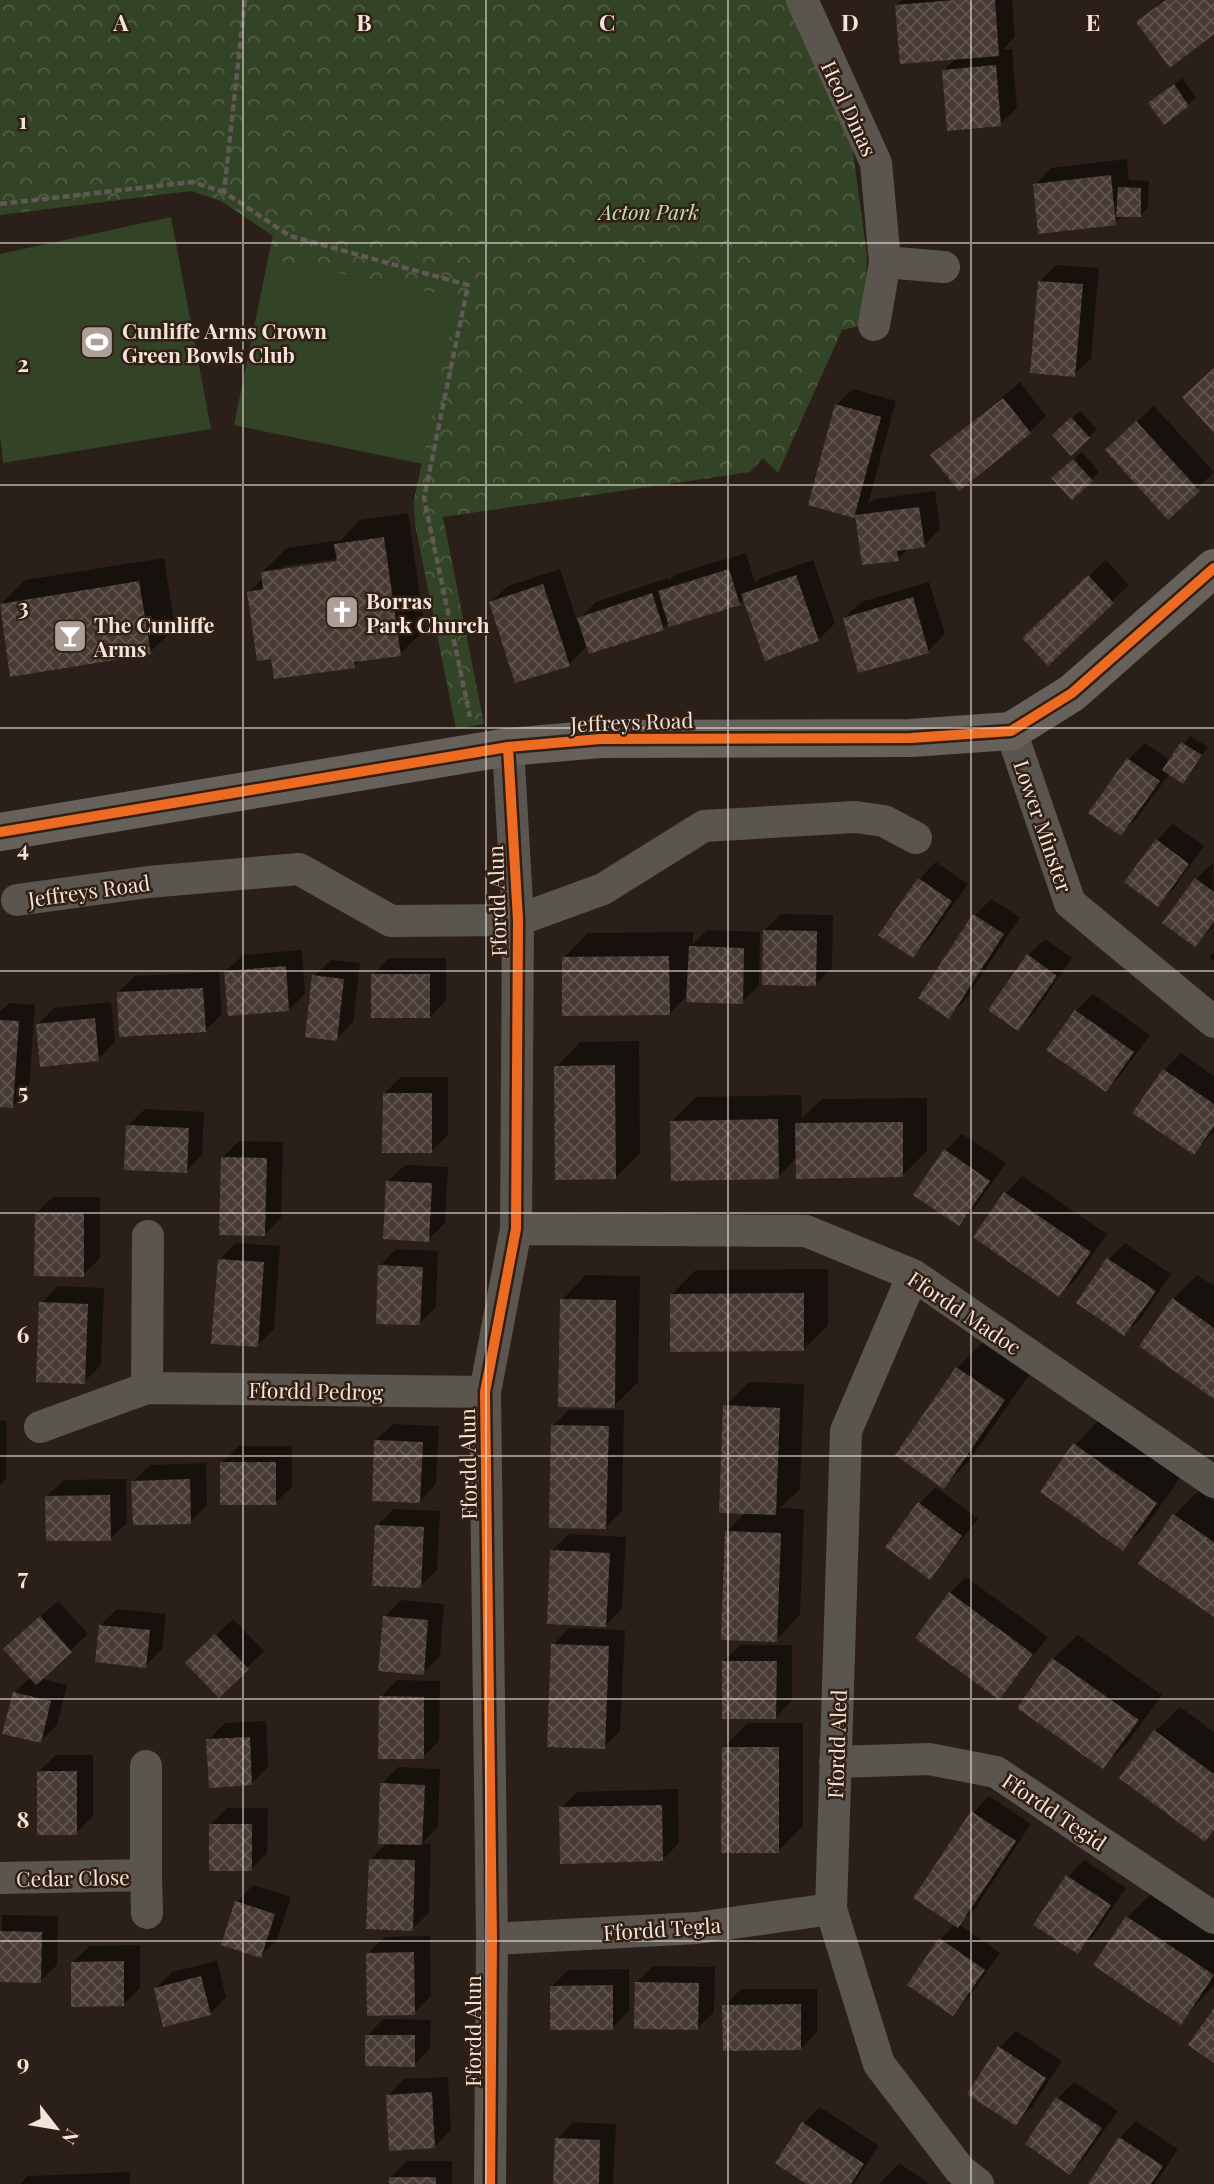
<svg xmlns="http://www.w3.org/2000/svg" width="1214" height="2184" font-family="'Playfair Display',serif">
  <defs>
    <pattern id="park-crowns" width="20" height="18" patternUnits="userSpaceOnUse" patternTransform="scale(1.75)"><rect width="20" height="18" fill="#334326"/><path d="M2 6a3 3 0 1 1 6 0M12 15a3 3 0 1 1 6 0" fill="none" stroke="#515e45"/></pattern>
    <pattern id="building-cross-hatch" width="8" height="8" patternUnits="userSpaceOnUse" patternTransform="scale(1.75)"><rect width="8" height="8" fill="#463a32"/><path d="M0 0l8 8M0 8l8-8" fill="none" stroke="#61564f"/></pattern>
  </defs>
  <rect width="100%" height="100%" fill="#2b2019"/>
  <path fill="#334326" d="M171,217L211,429L3,463L0,435V254Z
    M268,259L457,298L423,464L234,425Z"/>
  <path fill="url(#park-crowns)" d="M0,0H786L852,144L867,256L864,325L842,330L778,473L763,458L750,472L443,517L484,724L456,729L415,524L414,500L457,298L268,259L273,236L221,201L191,191L0,215Z"/>
  <path fill="#0007" fill-rule="evenodd" d="M902,0H1012L1015,37L1002,50L1012,49L1017,108L1000,124L944,70L957,57L897,5Z
    M1162,0H1214V32L1138,23Z
    M1182,78L1196,97L1188,105L1150,103Z
    M1127,159L1129,180L1149,181L1148,208L1140,216L1124,215L1115,223L1035,185L1051,168Z
    M1056,265L1099,268L1091,359L1074,375L1040,281Z
    M1020,382L1046,416L1030,432L933,455Z
    M853,389L896,401L868,504L874,499L935,491L940,529L924,546L909,548L898,559L863,564L836,405Z
    M1154,406L1214,472L1168,517L1123,434Z
    M1080,411L1097,429L1071,454L1054,435Z
    M1082,452L1099,472L1072,498L1061,470Z
    M408,513L425,629L400,654L361,660L354,666L273,657L249,592L263,578L262,572L287,548L341,540L360,520ZM345,558L346,561L280,571L284,566Z
    M746,553L755,583L760,578L813,560L835,623L818,640L745,598L739,603L669,622L663,628L588,645L569,664L491,602L508,586L560,569L577,621L596,602L668,578L669,581L676,574Z
    M164,558L175,628L150,652L11,675L0,605L25,580Z
    M1106,560L1129,585L1048,664L1040,622Z
    M929,582L945,634L928,651L844,618L861,602Z
    M1190,736L1208,747L1191,773L1183,781L1170,773L1137,818L1121,834L1091,812L1129,759L1145,743L1171,761Z
    M1173,824L1204,846L1174,888L1157,905V840Z
    M936,862L968,884L929,939L912,956L919,879Z
    M1213,863L1214,925L1195,945L1196,879Z
    M991,899L1020,917L965,1000L949,1016L975,915Z
    M781,914L833,915L832,968L816,984L764,930Z
    M707,930L760,932L759,986L742,1002L689,994L669,1014L564,958L588,933L693,932V944Z
    M1045,939L1072,958L1035,1012L1018,1029L1028,955Z
    M302,950L305,993L289,1010L226,971L243,955Z
    M1214,951V961L1209,958Z
    M389,958H446V1000L430,1017L373,975Z
    M331,960L360,963L353,1022L337,1039L314,976Z
    M219,972L222,1014L205,1031L118,993L135,976Z
    M1093,994L1150,1035L1122,1073L1106,1090L1049,1050L1076,1011Z
    M111,1002L115,1042L98,1059L38,1024L54,1008Z
    M9,1003L35,1005L29,1089L13,1106L0,1105V1012Z
    M639,1041L640,1153L615,1178L556,1067L580,1042Z
    M1181,1053L1214,1076V1131L1194,1153L1135,1113L1164,1070Z
    M401,1077H448V1135L431,1151L384,1094Z
    M801,1095L802,1118L822,1099L927,1098V1151L902,1176L797,1157L778,1177L672,1121L696,1097Z
    M145,1109L204,1112L202,1155L186,1171L128,1126Z
    M962,1134L1006,1163L975,1207L958,1224L916,1195L946,1150Z
    M239,1141L283,1142L281,1218L265,1234L222,1158Z
    M405,1165L448,1167L445,1223L428,1240L388,1181Z
    M1022,1176L1107,1234L1076,1279L1059,1295L975,1237L1006,1193Z
    M53,1197H100V1258L83,1275L36,1213Z
    M236,1243L280,1246L274,1329L258,1345L219,1260Z
    M1125,1243L1171,1274L1141,1318L1124,1334L1109,1259Z
    M396,1249L438,1251L436,1307L420,1323L380,1266Z
    M828,1269V1325L803,1350L672,1294L696,1270Z
    M586,1275L640,1276L638,1382L614,1406L562,1300Z
    M1197,1275L1214,1286V1397L1173,1299Z
    M58,1286L104,1288L101,1365L84,1382L41,1303Z
    M982,1343L1029,1375L968,1462L944,1486L898,1455L957,1368Z
    M749,1382L804,1384L800,1489L780,1508L804,1509L800,1615L776,1640L726,1532L746,1512L725,1406Z
    M569,1410H624L622,1511L606,1527L552,1426Z
    M0,1420L7,1421L6,1479L0,1485Z
    M1099,1420L1180,1478L1147,1525L1122,1549L1075,1445Z
    M393,1424L439,1426L436,1484L420,1501L376,1440Z
    M239,1446H292V1487L275,1503L222,1462Z
    M206,1463L207,1505L190,1522L133,1481L150,1465Z
    M126,1479L127,1523L110,1539L47,1496L64,1480Z
    M936,1487L978,1519L929,1578L919,1504Z
    M1199,1490L1214,1501V1615L1141,1564L1175,1515Z
    M393,1509L440,1511L437,1570L420,1586L377,1526Z
    M568,1534L626,1537L622,1608L606,1625L552,1551Z
    M966,1577L1048,1637L999,1698L950,1593Z
    M401,1600L444,1604L440,1656L423,1673L385,1617Z
    M58,1601L88,1634L40,1678L67,1685L57,1725L41,1741L14,1693L31,1677L22,1632Z
    M117,1609L166,1614L162,1649L145,1666L101,1625Z
    M233,1619L264,1651L219,1695L188,1663Z
    M569,1628L625,1630L620,1731L604,1747L553,1645Z
    M1078,1635L1162,1695L1127,1743L1103,1767L1053,1659Z
    M741,1645H792V1700L776,1717L724,1661Z
    M397,1680L440,1681L439,1741L423,1757L381,1697Z
    M1180,1707L1214,1732V1831L1205,1840L1155,1731Z
    M266,1721L268,1767L251,1784L208,1740L225,1723Z
    M748,1723H803V1826L778,1851L723,1748Z
    M56,1755H93V1816L76,1833L39,1771Z
    M398,1767L440,1769L438,1827L421,1844H431L429,1913L412,1929L371,1859L388,1842L382,1784Z
    M678,1789L679,1843L662,1860L561,1808L577,1792Z
    M989,1796L1031,1824L974,1910L959,1924L1000,1953L969,1997L952,2014L940,1939L955,1925L973,1813Z
    M227,1808H268L267,1853L251,1870L211,1824Z
    M1084,1860L1126,1888L1094,1935L1077,1952L1068,1877Z
    M253,1885L291,1897L277,1940L260,1956L237,1902Z
    M1152,1893L1214,1934V1985L1181,2022L1127,1917Z
    M2,1915L58,1916L57,1965L40,1981L0,1980Z
    M430,1936L431,1996L414,2013L368,1954L384,1937Z
    M140,1945V1988L124,2004L73,1962L90,1946Z
    M217,1961L226,1997L210,2014L155,1989L172,1972Z
    M653,1966L715,1967L714,2012L698,2028L637,1982Z
    M629,1969V2011L612,2028L552,1986L568,1970Z
    M741,1989H817V2032L801,2049L724,2006Z
    M383,2019L431,2020L430,2048L414,2065L367,2036Z
    M1016,2031L1062,2061L1032,2107L1015,2124L999,2048Z
    M448,2077L451,2130L435,2146L388,2096L404,2079Z
    M1074,2082L1118,2111L1086,2156L1070,2173L1027,2143L1058,2098Z
    M820,2107L879,2146L854,2184H809L803,2124Z
    M1136,2121L1178,2149L1155,2184H1090L1120,2138Z
    M573,2122L616,2124L613,2184H555L557,2139Z
    M407,2161H452V2184H391V2177Z
    M899,2163L930,2184H879Z
    M130,2172V2184H20L28,2176Z"/>
  <path fill="url(#building-cross-hatch)" d="M954,0H995L999,56L900,64L895,5Z
    M1165,0H1214V34L1170,68L1136,22Z
    M996,65L1001,126L947,131L942,70Z
    M1174,84L1189,106L1164,125L1148,103Z
    M1111,175L1116,225L1038,234L1033,184Z
    M1118,187L1141,188V217H1116Z
    M1038,281L1083,284L1075,377L1030,373Z
    M1214,368V433L1182,397Z
    M1003,398L1031,433L959,491L930,455Z
    M835,404L881,417L854,518L808,505Z
    M1071,417L1090,438L1071,456L1052,435Z
    M1136,421L1200,491L1168,520L1105,450Z
    M1073,459L1093,481L1072,500L1051,478Z
    M919,507L925,547L897,551L899,561L862,565L855,515Z
    M384,537L401,656L354,662L355,668L274,679L271,659L257,661L247,592L263,589L261,572L337,561L334,544Z
    M729,569L740,605L669,627L658,591Z
    M796,575L819,641L765,661L741,594Z
    M1088,575L1114,603L1048,666L1022,638Z
    M139,581L151,654L10,677L0,604Z
    M543,584L570,666L515,683L489,602Z
    M652,593L664,630L589,654L577,618Z
    M913,597L929,653L858,673L843,618Z
    M1181,742L1202,755L1183,784L1162,770Z
    M1127,758L1160,781L1121,836L1088,813Z
    M1156,839L1189,864L1158,907L1124,882Z
    M918,878L952,901L913,958L878,935Z
    M1195,878L1214,892V922L1195,947L1162,923Z
    M973,914L1004,934L949,1019L918,998Z
    M763,930L817,931L816,986L762,985Z
    M689,946L744,948L743,1004L686,1002Z
    M1027,954L1057,976L1018,1031L988,1010Z
    M669,956L670,1015L562,1016V957Z
    M286,966L289,1011L228,1016L224,971Z
    M371,974H430V1018H371Z
    M312,975L344,979L337,1041L305,1037Z
    M203,988L206,1032L119,1037L117,992Z
    M1075,1010L1134,1052L1106,1092L1046,1050Z
    M95,1018L99,1061L40,1067L36,1024Z
    M0,1020L19,1021L13,1108L0,1107Z
    M615,1065L616,1179L555,1180L554,1066Z
    M1163,1069L1214,1104V1126L1194,1155L1132,1113Z
    M383,1093H432V1153H382Z
    M778,1119L779,1179L671,1181L670,1121Z
    M903,1122V1177L796,1179L795,1123Z
    M126,1125L189,1128L187,1173L124,1170Z
    M944,1149L990,1181L959,1226L913,1195Z
    M221,1157L267,1158L265,1236L219,1235Z
    M386,1181L432,1183L429,1242L383,1239Z
    M1004,1192L1091,1252L1059,1297L973,1237Z
    M35,1213H84V1277L34,1276Z
    M1107,1258L1156,1291L1124,1336L1076,1303Z
    M218,1259L264,1262L258,1347L211,1344Z
    M378,1265L423,1267L420,1325L376,1324Z
    M804,1293V1351L670,1352V1294Z
    M1172,1298L1214,1328V1399L1139,1346Z
    M560,1299L616,1300L615,1408L558,1407Z
    M39,1302L88,1304L85,1384L36,1382Z
    M956,1367L1005,1400L944,1489L895,1455Z
    M723,1405L780,1408L776,1515L719,1513Z
    M551,1425L609,1426L606,1529L549,1528Z
    M374,1440L423,1442L420,1503L372,1501Z
    M1073,1443L1157,1503L1123,1551L1040,1492Z
    M220,1462H276V1505H220Z
    M190,1479L191,1524L133,1525L131,1481Z
    M110,1495L111,1541H46L45,1496Z
    M918,1502L962,1536L930,1580L885,1547Z
    M1173,1514L1214,1542V1617L1138,1564Z
    M375,1525L424,1527L421,1588L372,1586Z
    M725,1531L781,1533L777,1642L721,1640Z
    M550,1550L610,1553L606,1627L547,1624Z
    M949,1592L1033,1654L999,1700L915,1638Z
    M40,1616L72,1652L36,1685L3,1649Z
    M383,1616L428,1620L424,1675L378,1671Z
    M99,1625L150,1630L146,1668L95,1662Z
    M215,1634L249,1669L219,1698L185,1663Z
    M551,1644L609,1646L605,1749L547,1747Z
    M1052,1658L1139,1720L1103,1769L1017,1708Z
    M722,1661H777L776,1719H722Z
    M13,1692L51,1701L41,1743L2,1734Z
    M379,1696L424,1697V1759H378Z
    M1154,1730L1214,1774V1830L1205,1842L1119,1778Z
    M250,1737L252,1785L209,1788L206,1739Z
    M722,1747H779V1853H721Z
    M37,1771H77V1835H37Z
    M380,1783L425,1785L422,1845L378,1844Z
    M662,1805L663,1861L560,1864L559,1807Z
    M971,1811L1016,1841L958,1928L913,1898Z
    M209,1824H252V1871H209Z
    M369,1859L415,1860L413,1931L366,1929Z
    M1066,1875L1111,1905L1078,1954L1033,1925Z
    M235,1901L275,1914L261,1958L221,1945Z
    M1126,1916L1214,1975L1181,2025L1093,1965Z
    M0,1931L42,1932L41,1983L0,1982Z
    M939,1938L985,1970L953,2016L907,1985Z
    M414,1952L415,2015L367,2016L366,1953Z
    M124,1961V2006L71,2007V1962Z
    M201,1976L211,2015L163,2027L154,1988Z
    M635,1982L699,1983L698,2030L634,2029Z
    M613,1985V2030H550V1986Z
    M801,2004V2050L723,2051L722,2005Z
    M1214,2008V2063L1188,2045Z
    M365,2035H415V2067L365,2066Z
    M998,2046L1046,2078L1016,2126L967,2094Z
    M432,2092L435,2148L389,2151L386,2095Z
    M1056,2097L1102,2128L1070,2175L1025,2144Z
    M802,2122L864,2164L851,2184H806L775,2163Z
    M1119,2137L1163,2166L1151,2184H1088Z
    M555,2138L600,2140L599,2184H553Z
    M389,2177H436V2184H389Z"/>
  <g fill="none" stroke-linecap="round" stroke-linejoin="round">
    <path stroke="#605954" stroke-width="4.5" stroke-dasharray="7 3.5" stroke-linecap="butt" d="M245,0L224,192L290,236L468,285L424,498L470,717
      M0,204L192,182L224,192"/>
    <path stroke="#5a564f" stroke-width="32" d="M802,0L876,163L885,262L874,325
      M885,262L944,267
      M1011,731L1070,903L1214,1022
      M17,900L148,882L299,869L391,921L518,920L603,889L704,826L855,817L884,821L916,838
      M516,1229L806,1231L913,1275L1214,1482
      M913,1275L846,1431L831,1909L879,2064L960,2170L978,2184
      M147,1388L148,1236
      M40,1427L147,1388L485,1392
      M835,1762L929,1759L996,1772L1214,1918
      M146,1875L147,1913
      M0,1878L146,1875V1766
      M492,1939L697,1928L831,1909
      M490,2184L492,1939L485,1392L516,1229L518,920L508,747"/>
    <path stroke="#66615a" stroke-width="38" d="M0,832L508,747L600,739L911,738L1011,731L1072,693L1214,568"/>
    <g stroke="#321f12" stroke-width="15">
      <path id="cycleway" d="M0,832L508,747L600,739L911,738L1011,731L1072,693L1214,568
        M490,2184L492,1939L485,1392L516,1229L518,920L508,747"/>
    </g>
    <use href="#cycleway" stroke="#ed6a23" stroke-width="10"/>
  </g>
  <path fill="none" stroke="#f1e4dc" stroke-width="2" stroke-opacity="0.55" d="M243,0V2184M486,0V2184M728,0V2184M971,0V2184M0,243H1214M0,485H1214M0,728H1214M0,971H1214M0,1213H1214M0,1456H1214M0,1699H1214M0,1941H1214"/>
  <defs>
    <g id="stadium-square" transform="scale(1.75)"><rect x="-9" y="-9" width="18" height="18" rx="4" fill="#ac9f98" stroke="#321f12"/><path d="M0-5a6.5 5 0 1 0 0 10a6.5 5 0 1 0 0-10ZM-3.5-1.8h7v3.6h-7Z" fill="#fff"/></g>
    <g id="church-square" transform="scale(1.75)"><rect x="-9" y="-9" width="18" height="18" rx="4" fill="#ac9f98" stroke="#321f12"/><path d="M-1.2-6h2.4v3.5h3.3v2.4h-3.3V6h-2.4V-.1h-3.3v-2.4h3.3Z" fill="#fff"/></g>
    <g id="bar-square" transform="scale(1.75)"><rect x="-9" y="-9" width="18" height="18" rx="4" fill="#ac9f98" stroke="#321f12"/><path d="M-6-5H6L.8 .8V4.5H3.5V6h-7V4.5H-.8V.8Z" fill="#fff"/></g>
  </defs>
  <g fill-rule="evenodd">
    <use href="#stadium-square" x="97" y="342"/>
    <use href="#church-square" x="342" y="612"/>
    <use href="#bar-square" x="70" y="636"/>
  </g>
  <g text-anchor="middle" dominant-baseline="central" stroke-width="5" stroke-linejoin="round" paint-order="stroke">
    <g font-size="21" fill="#f1e4dc" stroke="#321f12">
      <text transform="translate(850 108) rotate(65)">Heol Dinas</text>
      <text transform="translate(632 721) rotate(-2)">Jeffreys Road</text>
      <text transform="translate(1044 826) rotate(71)">Lower Minster</text>
      <text transform="translate(89 890) rotate(-8)">Jeffreys Road</text>
      <text transform="translate(496 901) rotate(-92)">Ffordd Alun</text>
      <text transform="translate(965 1312) rotate(34)">Ffordd Madoc</text>
      <text transform="translate(316 1390) rotate(1)">Ffordd Pedrog</text>
      <text transform="translate(467 1464) rotate(-91)">Ffordd Alun</text>
      <text transform="translate(836 1744) rotate(-88)">Ffordd Aled</text>
      <text transform="translate(1055 1811) rotate(34)">Ffordd Tegid</text>
      <text transform="translate(73 1877) rotate(-1)">Cedar Close</text>
      <text transform="translate(662 1928) rotate(-4)">Ffordd Tegla</text>
      <text transform="translate(472 2031) rotate(-90)">Ffordd Alun</text>
    </g>
    <g font-size="21" font-style="italic" fill="#bee5a9" stroke="#321f12">
      <text x="649" y="211">Acton Park</text>
    </g>
    <g font-size="21" font-weight="bold" fill="#f1e4dc" stroke="#321f12" text-anchor="start">
      <text x="122" y="330">Cunliffe Arms Crown<tspan x="122" dy="24">Green Bowls Club</tspan></text>
      <text x="366" y="600">Borras<tspan x="366" dy="24">Park Church</tspan></text>
      <text x="94" y="624">The Cunliffe<tspan x="94" dy="24">Arms</tspan></text>
    </g>
  </g>
  <g font-size="23" text-anchor="middle" font-weight="bold" fill="#f1e4dc" stroke="#321f12" stroke-width="5" stroke-linejoin="round" paint-order="stroke">
    <text x="121" y="31">A</text>
    <text x="364" y="31">B</text>
    <text x="607" y="31">C</text>
    <text x="850" y="31">D</text>
    <text x="1093" y="31">E</text>
    <text x="23" y="129">1</text>
    <text x="23" y="372">2</text>
    <text x="23" y="615">3</text>
    <text x="23" y="857">4</text>
    <text x="23" y="1100">5</text>
    <text x="23" y="1343">6</text>
    <text x="23" y="1585">7</text>
    <text x="23" y="1828">8</text>
    <text x="23" y="2071">9</text>
  </g>
  <g transform="translate(56 2128) rotate(121)" stroke="#321f12" stroke-width="5" paint-order="stroke">
  <path d="M0-5L12 26L0 18L-12 26Z" fill="#f1e4dc"/>
  <text y="-10" font-size="19" font-weight="bold" text-anchor="middle" fill="#f1e4dc">N</text>
  </g>
</svg>
